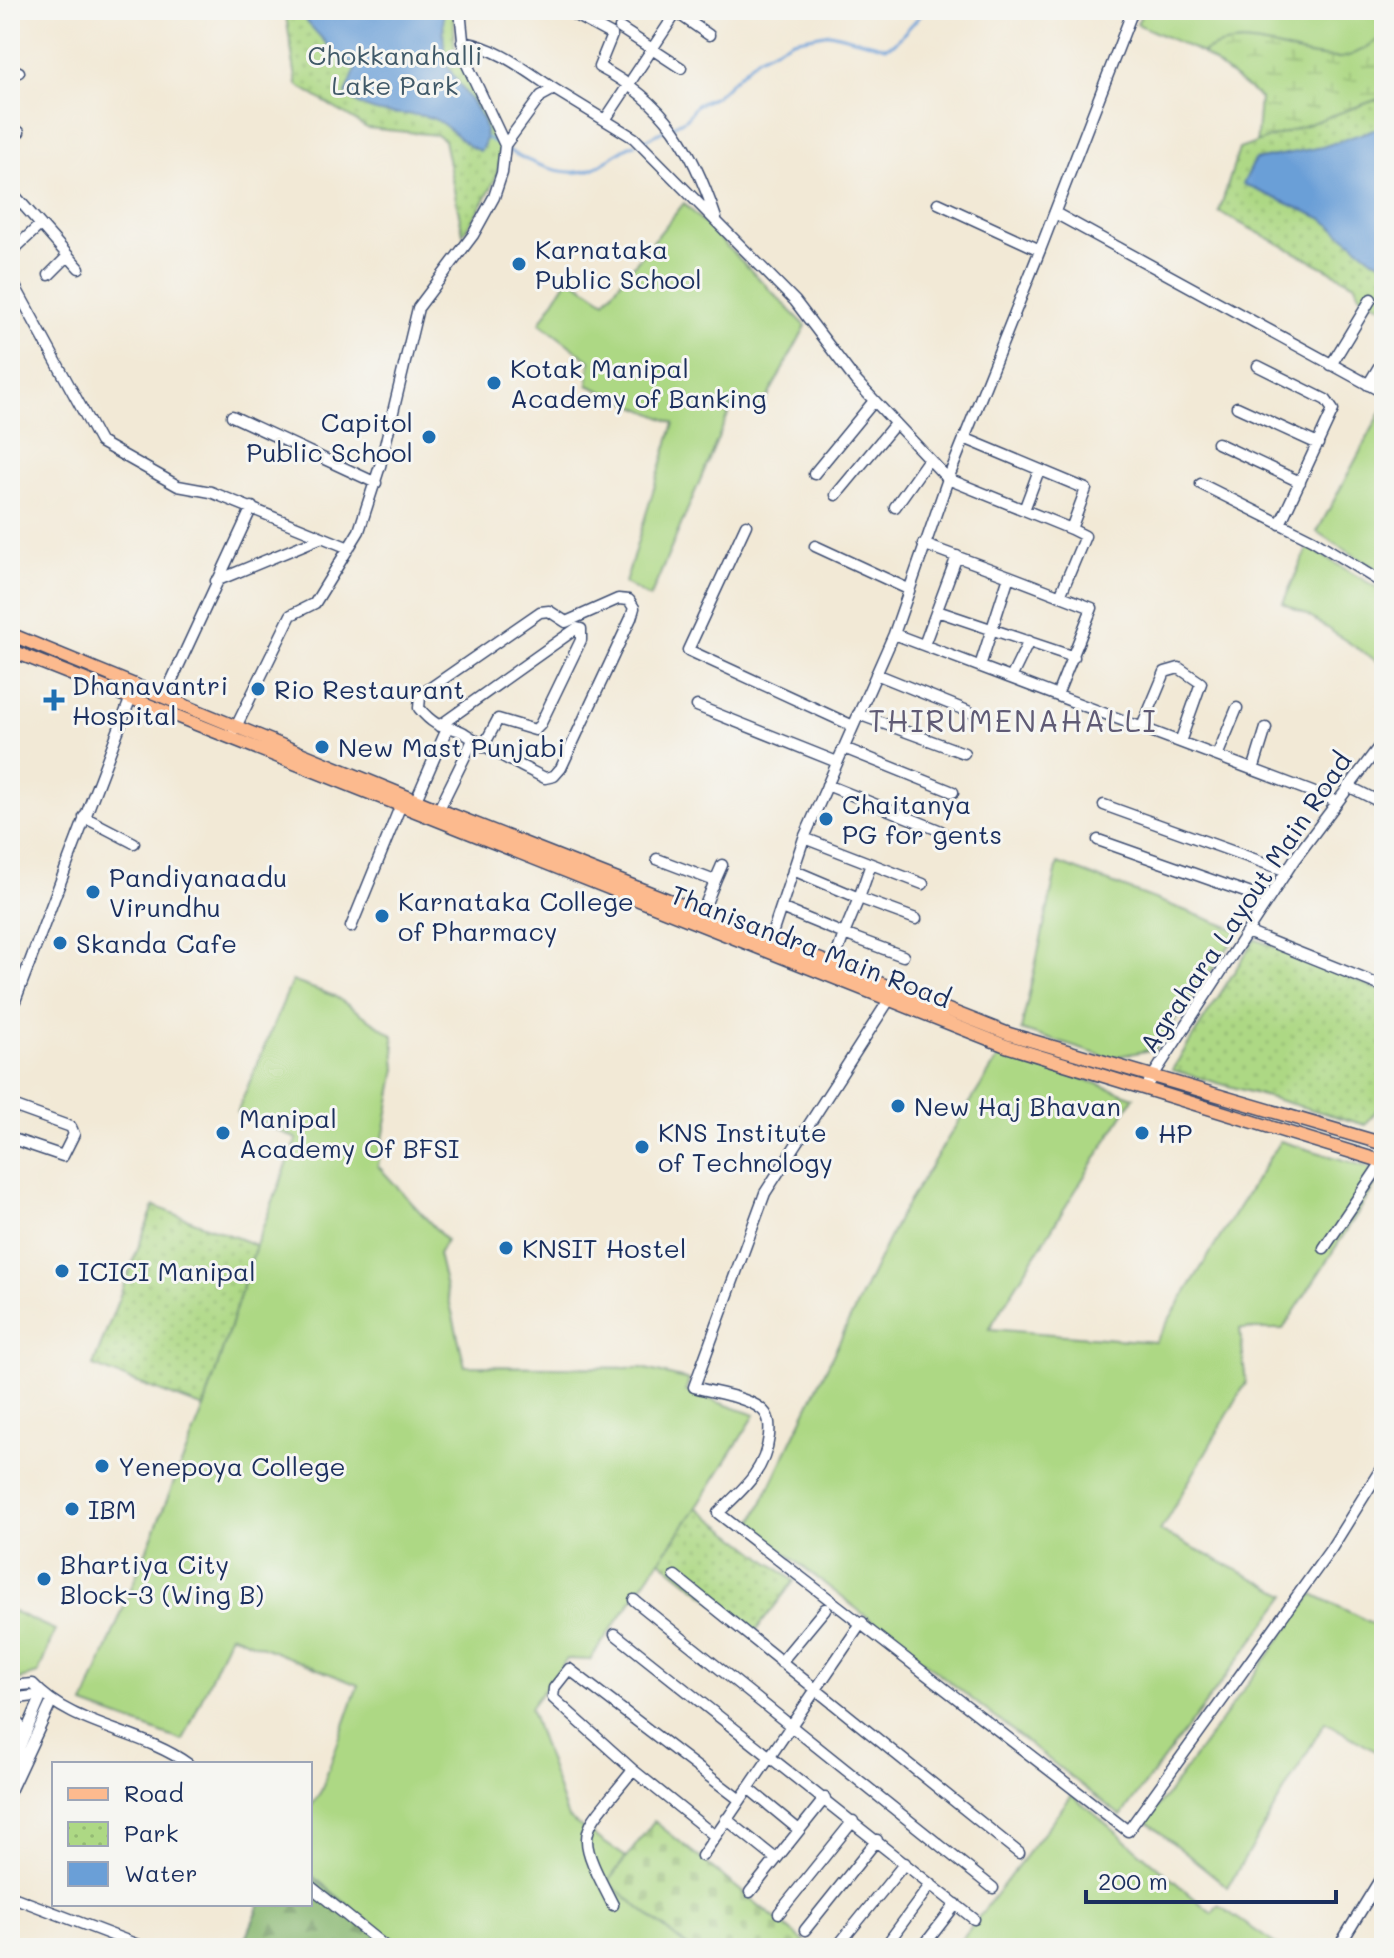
<svg xmlns="http://www.w3.org/2000/svg" width="1394" height="1958" font-family="Mali,sans-serif">
  <defs>
    <pattern id="forest-firs" width="22" height="20" patternUnits="userSpaceOnUse" patternTransform="scale(2)"><rect width="22" height="20" fill="#8ab872"/><path d="M5 1l3.5 6h-7zM16 11l3.5 6h-7z" fill="#709661"/></pattern>
    <pattern id="wetland-marsh" width="20" height="14" patternUnits="userSpaceOnUse" patternTransform="scale(2)"><rect width="20" height="14" fill="#add884"/><path d="M1 5h8M5 5V1M11 12h8M15 12V8" fill="none" stroke="#94ba74"/></pattern>
    <pattern id="cemetery-stones" width="16" height="16" patternUnits="userSpaceOnUse" patternTransform="scale(2)"><rect width="16" height="16" fill="#add884"/><path d="M2 7V4a2 2 0 0 1 4 0v3zM10 15v-3a2 2 0 0 1 4 0v3z" fill="#94ba74"/></pattern>
    <pattern id="park-dots" width="8" height="8" patternUnits="userSpaceOnUse" patternTransform="scale(2)"><rect width="8" height="8" fill="#add884"/><path d="M2 2h.1M6 6h.1" fill="none" stroke="#94ba74" stroke-width="1.8" stroke-linecap="round"/></pattern>
  </defs>
  <rect width="100%" height="100%" fill="#f6f6f2"/>
  <filter id="ink" filterUnits="userSpaceOnUse"><feTurbulence type="fractalNoise" baseFrequency=".0125" numOctaves="2"/><feDisplacementMap in="SourceGraphic" scale="16" xChannelSelector="R" yChannelSelector="G"/><feConvolveMatrix kernelMatrix="1 2 1 2 8 2 1 2 1" color-interpolation-filters="sRGB"/></filter>
  <filter id="wash" filterUnits="userSpaceOnUse"><feTurbulence type="fractalNoise" baseFrequency=".006" numOctaves="4" result="noise"/><feDisplacementMap in="SourceGraphic" scale="32" xChannelSelector="R" yChannelSelector="G"/><feGaussianBlur stdDeviation="1.8" result="paint"/><feColorMatrix in="noise" values="0 0 0 0 0 0 0 0 0 0 0 0 0 0 0 0 0 1.4 0 .05"/><feComposite in="paint" operator="in"/></filter>
  <g filter="url(#wash)">
    <rect width="100%" height="100%" fill="#f2e9d6"/>
    <path fill="#add884" stroke="#648471" stroke-width="2" d="M1143,10H1384V36C1374,43 1351,58 1339,59C1293,59 1247,26 1202,53L1137,24Z
      M684,203L806,326L759,413L735,398L650,598L625,583L674,423L588,385L590,361L540,323L569,277L605,301Z
      M1384,407V574L1317,532Z
      M1308,547L1384,592V666L1304,613L1283,603Z
      M1058,863L1240,931L1155,1049L1109,1058L1021,1030Z
      M292,981L334,996L393,1035L396,1069L378,1166L446,1240L438,1254L465,1366L642,1368L689,1380L686,1391L755,1415L697,1507L590,1660L567,1659L530,1708L568,1818L626,1857L608,1882L689,1948H400L310,1874V1808L321,1791L358,1685L230,1634L183,1741L84,1705L204,1408L256,1245L297,1139L237,1112Z
      M1003,1050L1134,1097L989,1329L1155,1342L1280,1141L1384,1172L1283,1329H1240L1246,1383L1160,1531L1287,1595L1121,1816L751,1526L899,1217Z
      M1313,1594L1384,1629V1643L1376,1657L1384,1663V1756L1325,1722L1228,1887L1147,1822Z
      M10,1610L55,1630L38,1674L10,1682Z
      M1072,1795L1212,1913L1218,1905L1281,1948H955Z"/>
    <path fill="url(#forest-firs)" stroke="#527468" stroke-width="2" d="M310,1874L400,1948H242L260,1904H310Z"/>
    <path fill="url(#wetland-marsh)" stroke="#648471" stroke-width="2" d="M1384,36V126L1255,160L1260,98L1202,53C1247,26 1293,59 1339,58C1351,58 1374,43 1384,36Z"/>
    <path fill="url(#cemetery-stones)" stroke="#648471" stroke-width="2" d="M654,1821L812,1948H689L608,1882Z"/>
    <path fill="url(#park-dots)" stroke="#648471" stroke-width="2" d="M285,10H454C455,25 452,47 458,60C464,73 474,85 481,97C516,157 498,181 463,234L444,140L437,135L367,128L297,85Z
      M1384,97V307L1360,295L1355,284L1219,212L1239,149Z
      M1255,939L1384,992V1099L1366,1125L1172,1070Z
      M154,1206L256,1245L204,1408L93,1366Z
      M697,1507L794,1581L754,1633L660,1560Z"/>
    <path fill="#6a9fd7" stroke="#42679a" stroke-width="2" d="M296,10H443C444,26 442,46 446,61C454,88 502,123 480,151C463,145 455,132 440,122C412,106 377,125 346,94L357,66L336,54Z
      M1384,126V263L1373,259L1323,219L1243,184L1255,160L1322,147Z"/>
    <g fill="none" stroke-linecap="round" stroke-linejoin="round">
      <path stroke="#6a9fd7" stroke-width="3" d="M487,138L501,146
        M642,142L686,119L696,105L715,97L757,58L793,40L830,33L886,47L894,44L925,10
        M508,150C530,163 566,179 592,169C610,162 616,150 635,144"/>
    </g>
  </g>
  <g filter="url(#ink)">
    <g fill="none" stroke-linecap="round" stroke-linejoin="round">
      <g stroke="#3b4b70" stroke-width="13">
        <path id="minor" d="M566,10L612,35L599,67C666,102 692,148 716,218
          M673,10L709,35
          M620,28L681,68
          M462,42C497,47 525,70 554,89
          M10,69L19,72
          M605,120L678,10
          M10,129L19,132
          M505,145L541,96L554,89L634,138L795,301L855,380L948,479L1071,529L1086,489L964,438
          M10,190L79,268
          M938,203L1040,250L948,479L894,634L1336,801
          M1055,213L1384,393
          M1040,250L1133,10
          M10,253L40,225
          M49,275L68,256
          M10,277L100,442L178,486L211,492L349,548
          M1331,365L1371,299
          M1258,366L1326,400L1333,410L1280,524
          M1368,385L1384,358
          M1237,407L1318,444
          M232,416L376,483
          M1217,443L1300,482
          M814,474L874,401
          M1201,484L1313,540L1384,584
          M836,495L895,424
          M895,507L929,459
          M1024,510L1039,470
          M746,525L688,650L853,726
          M923,544L1009,576
          M815,546L908,589
          M216,581L320,538
          M1060,596L1085,536L1071,529
          M618,599L629,600L634,608L631,618L561,768L554,776L545,778C518,765 492,751 467,735C448,721 442,736 419,708L420,697L426,691L540,612L549,611L566,622Z
          M937,611L1074,657
          M924,645L957,556
          M980,666L1009,576L1092,608L1057,695
          M876,674L970,712
          M1011,678L1029,641
          M165,695L252,507
          M697,706L837,762
          M858,714L964,753
          M439,726L577,628L581,629V640L540,725L535,730L498,719L483,747
          M1142,727L1165,672L1179,668L1201,683L1180,742
          M234,731L291,615L315,603L359,531L380,466L418,308L473,235L494,197L502,173L505,145L465,60L460,10
          M844,748L953,792
          M1217,756L1237,708
          M1253,770L1266,728
          M827,785L941,831
          M1348,786L1384,804
          M416,800L446,731
          M1104,805L1287,871
          M439,809L473,740
          M84,817L134,843
          M804,838L923,884
          M1098,840L1268,900
          M657,859L715,881L702,913
          M871,864L859,898L916,919
          M715,881L722,865
          M781,908L844,934L859,898L793,870
          M351,927L400,807
          M1247,932L1384,987
          M768,946L804,838L894,634
          M833,965L844,934L903,956
          M889,1000L765,1193L694,1387C714,1393 744,1396 760,1408C770,1415 770,1425 769,1436C765,1472 742,1490 718,1513L1128,1831L1331,1549L1384,1464
          M10,1014L136,684
          M1149,1082L1294,860L1384,740
          M10,1105L71,1127L74,1134L63,1156L10,1138
          M1324,1248L1382,1162
          M675,1576L1019,1853
          M634,1600L993,1888
          M615,1634L974,1919
          M781,1662L825,1609
          M10,1686L33,1684C72,1727 141,1730 188,1764
          M10,1699L42,1695
          M10,1713L26,1733
          M10,1769L42,1695
          M748,1788L799,1830
          M10,1791L51,1703
          M726,1819L776,1859
          M715,1836L633,1770L553,1698L554,1688L569,1669L740,1800
          M702,1856L862,1622
          M310,1886L387,1948
          M750,1892L825,1798
          M10,1896L146,1948
          M613,1905C572,1826 580,1837 633,1770
          M779,1913L853,1821
          M805,1930L877,1840
          M836,1948L905,1863
          M884,1948L931,1884
          M922,1948L956,1904
          M1338,1948L1384,1873"/>
      </g>
      <g stroke="#3b4b70" stroke-width="15">
        <path id="major" d="M10,634L432,807L1009,1034L1384,1144
          M10,650L1006,1046L1384,1162"/>
      </g>
      <use href="#minor" stroke="#fff" stroke-width="10"/>
      <use href="#major" stroke="#fcba8e" stroke-width="12"/>
    </g>
  </g>
  <g fill="#1f6fb2" stroke="#f6f6f2" stroke-width="3">
    <circle cx="519" cy="264" r="8"/>
    <circle cx="494" cy="383" r="8"/>
    <circle cx="429" cy="437" r="8"/>
    <circle cx="258" cy="689" r="8"/>
    <path d="M50 688h8v8h8v8h-8v8h-8v-8h-8v-8h8z"/>
    <circle cx="322" cy="747" r="8"/>
    <circle cx="826" cy="819" r="8"/>
    <circle cx="93" cy="892" r="8"/>
    <circle cx="382" cy="916" r="8"/>
    <circle cx="60" cy="943" r="8"/>
    <circle cx="898" cy="1106" r="8"/>
    <circle cx="223" cy="1133" r="8"/>
    <circle cx="1142" cy="1133" r="8"/>
    <circle cx="642" cy="1147" r="8"/>
    <circle cx="506" cy="1248" r="8"/>
    <circle cx="62" cy="1271" r="8"/>
    <circle cx="102" cy="1466" r="8"/>
    <circle cx="72" cy="1509" r="8"/>
    <circle cx="44" cy="1579" r="8"/>
  </g>
  <g text-anchor="middle" dominant-baseline="central" stroke-width="6" stroke-linejoin="round" paint-order="stroke">
    <g font-size="26" fill="#405968" stroke="#f6f6f2">
      <text x="395" y="55">Chokkanahalli<tspan x="395" dy="30">Lake Park</tspan></text>
    </g>
    <g font-size="26" fill="#1b2f5e" stroke="#f6f6f2" text-anchor="start">
      <text x="535" y="249">Karnataka<tspan x="535" dy="30">Public School</tspan></text>
      <text x="510" y="368">Kotak Manipal<tspan x="510" dy="30">Academy of Banking</tspan></text>
      <text x="413" y="422" text-anchor="end">Capitol<tspan x="413" dy="30">Public School</tspan></text>
      <text x="72" y="685">Dhanavantri<tspan x="72" dy="30">Hospital</tspan></text>
      <text x="274" y="689">Rio Restaurant</text>
      <text x="338" y="747">New Mast Punjabi</text>
      <text x="842" y="804">Chaitanya<tspan x="842" dy="30">PG for gents</tspan></text>
      <text x="109" y="877">Pandiyanaadu<tspan x="109" dy="30">Virundhu</tspan></text>
      <text x="398" y="901">Karnataka College<tspan x="398" dy="30">of Pharmacy</tspan></text>
      <text x="76" y="943">Skanda Cafe</text>
      <text x="914" y="1106">New Haj Bhavan</text>
      <text x="239" y="1118">Manipal<tspan x="239" dy="30">Academy Of BFSI</tspan></text>
      <text x="658" y="1132">KNS Institute<tspan x="658" dy="30">of Technology</tspan></text>
      <text x="1158" y="1133">HP</text>
      <text x="522" y="1248">KNSIT Hostel</text>
      <text x="78" y="1271">ICICI Manipal</text>
      <text x="118" y="1466">Yenepoya College</text>
      <text x="88" y="1509">IBM</text>
      <text x="60" y="1564">Bhartiya City<tspan x="60" dy="30">Block-3 (Wing B)</tspan></text>
    </g>
    <g font-size="26" fill="#1b2f5e" stroke="#f6f6f2">
      <text transform="translate(1245 902) rotate(-56)">Agrahara Layout Main Road</text>
      <text transform="translate(811 946) rotate(21)">Thanisandra Main Road</text>
    </g>
    <g font-size="30" letter-spacing="2" fill="#605b75" stroke="#f6f6f2">
      <text x="1013" y="720">THIRUMENAHALLI</text>
    </g>
  </g>
  <rect width="1394" height="1958" fill="none" stroke="#f6f6f2" stroke-width="40"/>
  <rect x="52" y="1762" width="260" height="144" fill="#f6f6f2" stroke="#9ea6b7" stroke-width="2"/>
  <rect x="68" y="1788" width="40" height="12" fill="#fcba8e" stroke="#9ea6b7" stroke-width="2"/>
  <text x="124" y="1802" font-size="24" fill="#1b2f5e">Road</text>
  <rect x="68" y="1822" width="40" height="24" fill="url(#park-dots)" stroke="#9ea6b7" stroke-width="2"/>
  <text x="124" y="1842" font-size="24" fill="#1b2f5e">Park</text>
  <rect x="68" y="1862" width="40" height="24" fill="#6a9fd7" stroke="#9ea6b7" stroke-width="2"/>
  <text x="124" y="1882" font-size="24" fill="#1b2f5e">Water</text>
  <path d="M1086 1890v12h250v-12" fill="none" stroke="#1b2f5e" stroke-width="4"/>
  <text x="1098" y="1890" font-size="24" fill="#1b2f5e" stroke="#f6f6f2" stroke-width="6" paint-order="stroke">200 m</text>
</svg>
